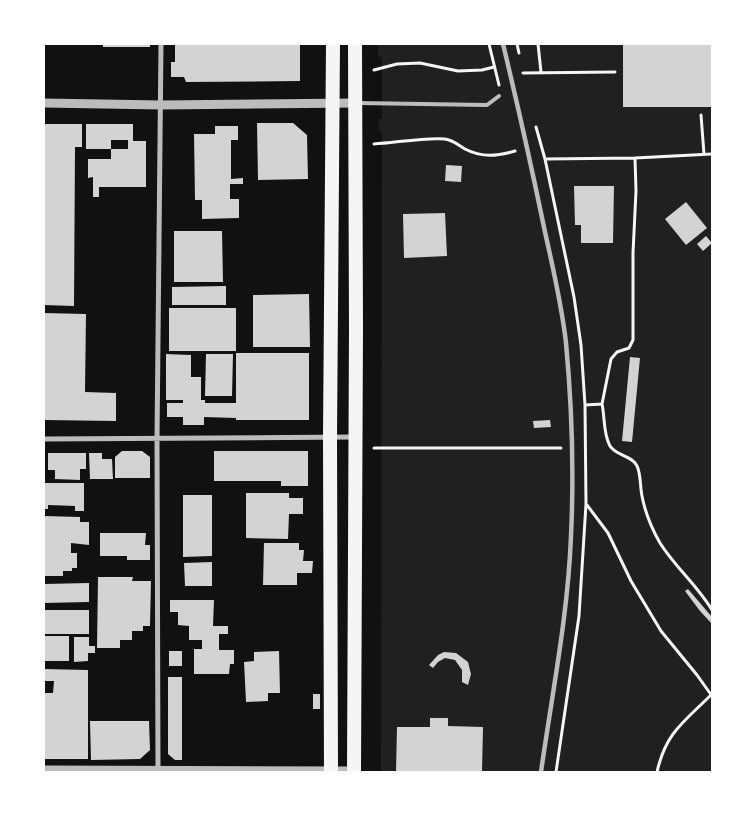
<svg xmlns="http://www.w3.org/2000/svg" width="756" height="816" font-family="Quicksand,sans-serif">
  <rect width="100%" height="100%" fill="#111"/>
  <path fill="#202020" d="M378,44H712V772H381L382,134L379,130V119H382V58L378,55Z"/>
  <path fill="#d3d3d3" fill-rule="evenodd" d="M103,44H150V47H103Z
    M175,44H300V81L186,82L184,77H171V62H175Z
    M623,44H712V107H623Z
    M257,123H293L307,135L308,179L258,180Z
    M44,124H82V147H75L74,306L44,305Z
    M86,124H133V141H146V187H99V197H93V177L88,178V159H111V149H86ZM111,140H128V149H111Z
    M215,126H238V140H231V179L243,178V184H230V199H239V218L202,219V200H195L194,134H215Z
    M446,165L462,166L461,182L445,181Z
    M574,186H614L613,243H581V225H575Z
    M686,202L707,228L686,245L665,219Z
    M445,213L447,256L404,258L403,214Z
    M174,231H222L223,282H174Z
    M706,236L712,243L703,251L697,244Z
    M226,286V305H172V287Z
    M309,294L310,347H253V295Z
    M169,308H236V351H169Z
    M44,313L86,314L85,392L116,393V421L44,420Z
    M236,353H309V420H236V418L204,417V425H183V417H167V403H183V400H166V354L191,355V377H201V400H205V403H236Z
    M206,354H233L232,396H205Z
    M630,357L640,358L632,442L622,441Z
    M550,420L551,427L534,428L533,421Z
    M122,451H142L150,457V478H115V457Z
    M214,451H308V486H281V481H214Z
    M48,453H86V469H80V480L55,479V470H48Z
    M89,453H102V459H112L113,479H90Z
    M44,483H84V511H75V506L48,505V509H44Z
    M246,493H289V498H303V514H289L288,539L246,538Z
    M183,495H212V556L183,557Z
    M44,516L80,517V522H89V545L71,543V553H77V568H72V571H63V576H44Z
    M100,533H146L145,545H150V560H127V556H100Z
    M264,543H299V550H304L303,561H313L312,573H297V585H263Z
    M212,562V586H185L184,563Z
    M98,577H133L132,581H151L150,626H143V631H132V640H120V648H97Z
    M89,583V602L44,603V584Z
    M688,589L712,617V624L700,611L685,591Z
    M170,600H214L213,626H228V634H219V650H234V664H230L229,674H194V649H202V640H189V626L178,625V612H170Z
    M44,610H89V634H44Z
    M44,636H69V661H44Z
    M74,637H89V646H95V653H88V661L74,662Z
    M169,651H182V666H169Z
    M279,651L280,693H268V701L246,702L244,662L254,661V652Z
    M444,652L456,653L468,662L471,674L468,685L462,682V670L455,660L445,658L438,662L433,668L429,665L438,655Z
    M44,669L88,670V759H44V693H53L54,681H44Z
    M168,677H182V760H175L168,754Z
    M313,694H320V709H313Z
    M430,718H448V726L483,727L482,772H396L397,727H430Z
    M90,721H149L150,750L140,759L91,760Z"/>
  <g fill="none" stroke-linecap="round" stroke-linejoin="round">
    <path stroke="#f5f5f5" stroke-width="3" d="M489,44L499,85
      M517,44L519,53
      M538,44L541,72
      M374,70L397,64L420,63L458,71L482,70L494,67
      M523,73L615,72
      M701,115L704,154
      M536,127L545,159L574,297L581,345L585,405L586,504L579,616L556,772
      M374,144C394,143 426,137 445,139C453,140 458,145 465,149C482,158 498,156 515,151
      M545,159L635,158L712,154
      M602,404C605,417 603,434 610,446C616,456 632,455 637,466C641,474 640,487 642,496C645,512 652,529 660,543C675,567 697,585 712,610
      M585,405L602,404L611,359L617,352L629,348L633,340V253L636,191L635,158
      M374,448H561
      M587,505L608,533L631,581L661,631L697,675L712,696
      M657,772C666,732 684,722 712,694"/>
    <path stroke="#bcbcbc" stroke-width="4" d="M357,103L487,105L499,96"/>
    <path stroke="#bcbcbc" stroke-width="4.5" d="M503,44C518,106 532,169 545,232C553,268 562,306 566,343C572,407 574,472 571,536C568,615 552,694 541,772"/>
    <path stroke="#bcbcbc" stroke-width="5" d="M44,439L353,437
      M158,771L157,439L161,44"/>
    <path stroke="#bcbcbc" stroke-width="9" d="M44,103L161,105L355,103
      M44,770L354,771"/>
    <path stroke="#f5f5f5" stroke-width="14" d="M331,772L330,437L333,44
      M354,772L356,328L355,44"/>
  </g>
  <rect width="756" height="816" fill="none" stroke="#ffffff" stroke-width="90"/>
</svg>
